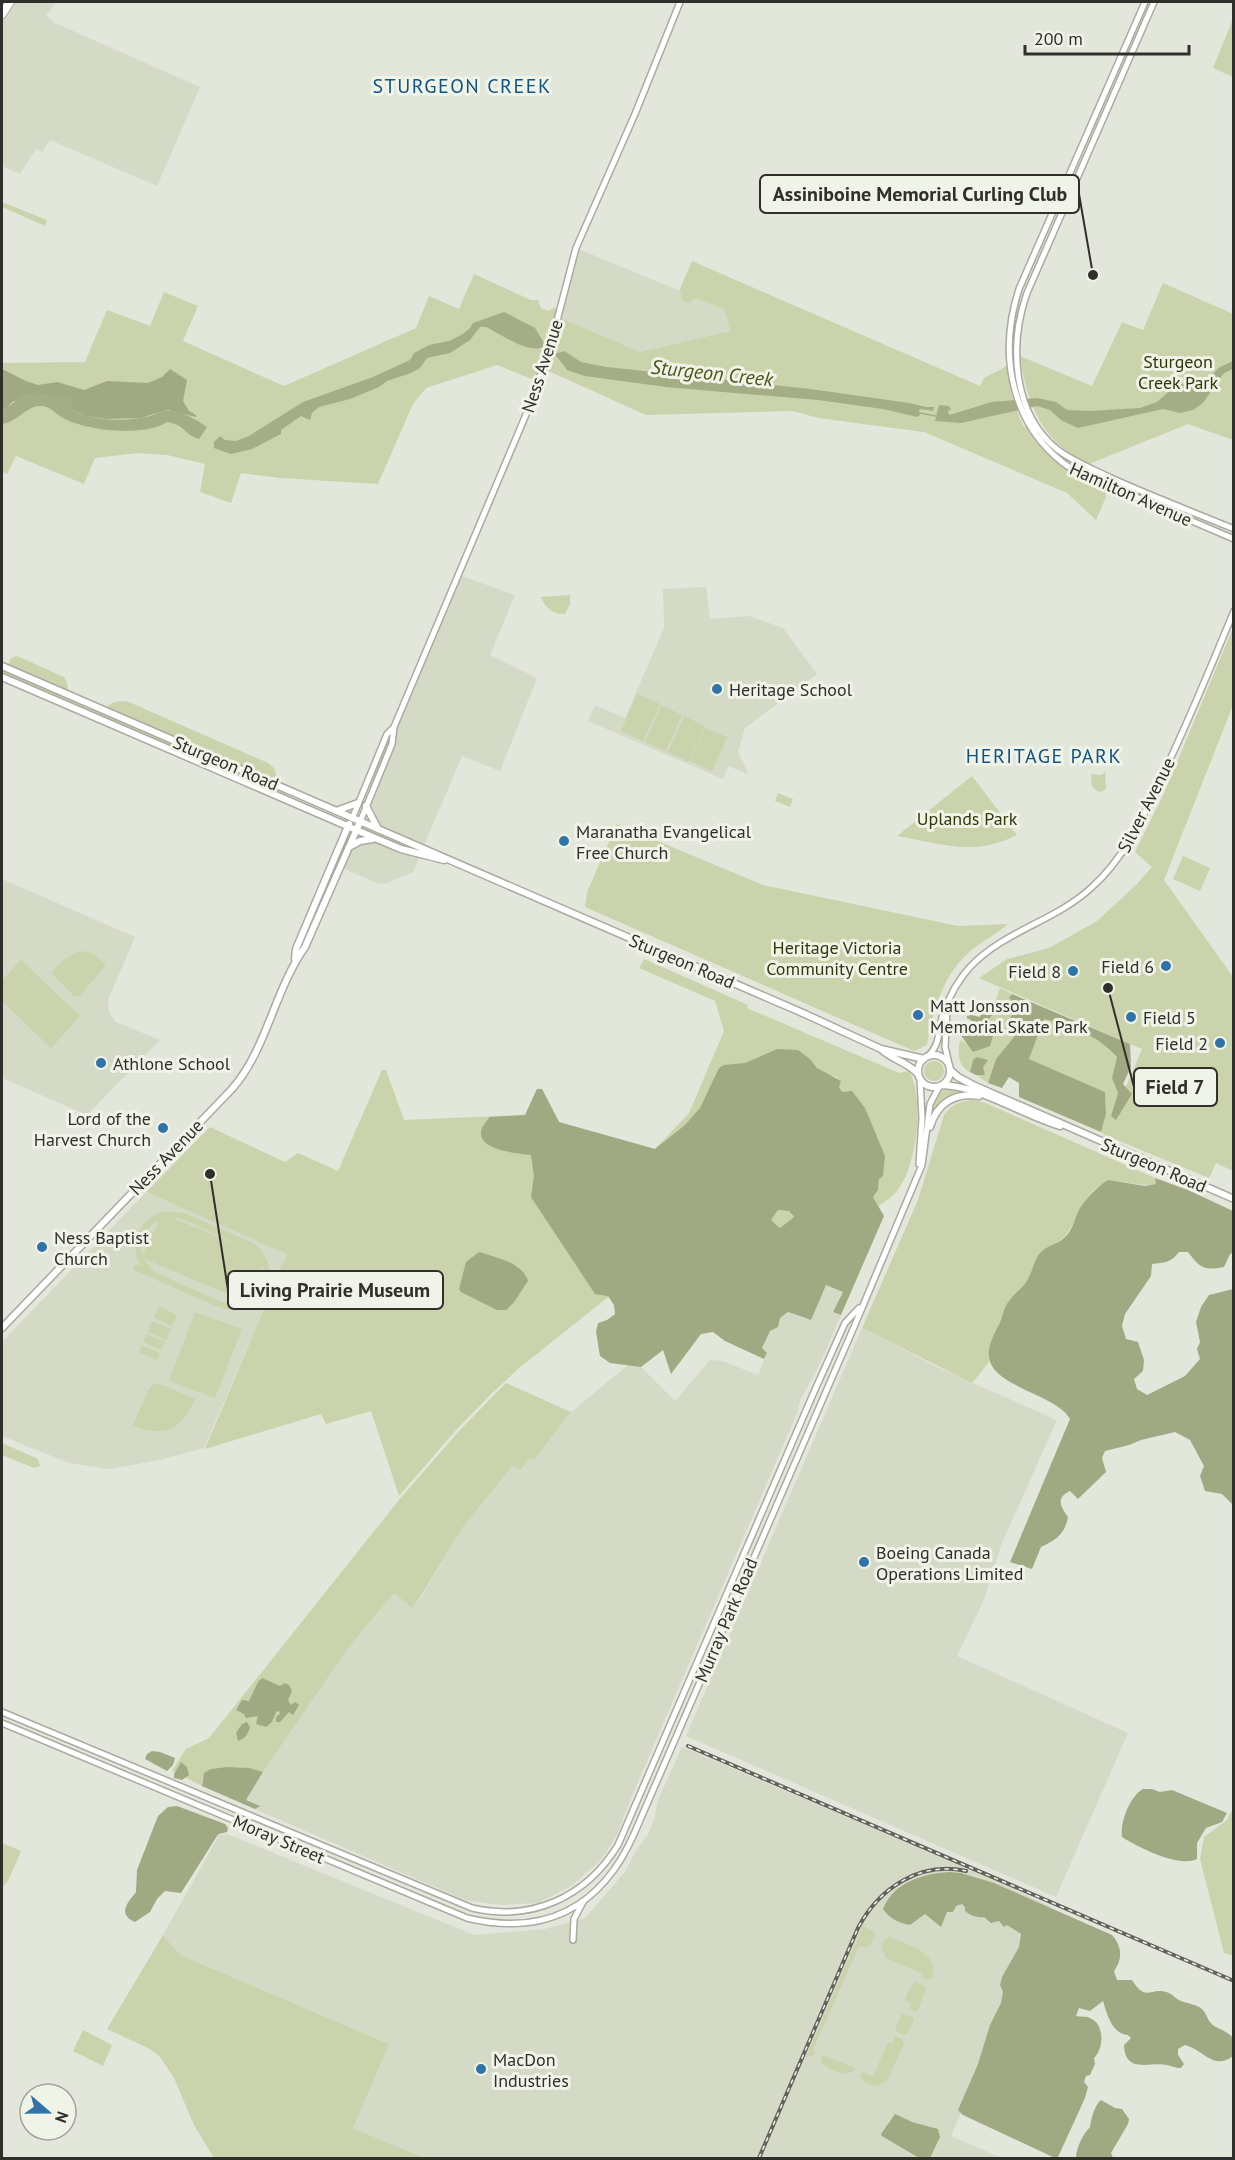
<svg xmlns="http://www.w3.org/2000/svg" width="1235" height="2160" font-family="'PT Sans',sans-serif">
  <rect width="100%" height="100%" fill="#e3e6da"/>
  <path fill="#d5dac7" d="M2,2H56L46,16L55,23L200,87L157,186L50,140L42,152L36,149L20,174L2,166Z
    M576,248L724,309L730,331L640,352L558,317Z
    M462,576L515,595L490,655L537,678L500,771L462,756L423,848L379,830L366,806L394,727Z
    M706,587L710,619L749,616L783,628L817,674L745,728L738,752L749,775L729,766L723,779L588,721L595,705L625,718L664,628L663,589Z
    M356,830L421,854L413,872L387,883L379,884L340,867Z
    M2,879L135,937L108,1000L109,1013L116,1022L160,1040L87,1115L2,1078Z
    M146,1192L288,1253L204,1448L160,1460L109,1469L69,1463L2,1436V1342Z
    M826,1284L843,1291L834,1312L841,1315L818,1368L800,1400L798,1411L629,1803L617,1835L601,1860L571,1886L538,1903L500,1905L465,1900L243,1804L263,1772L349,1647L394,1593L412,1608L421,1597L463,1527L513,1464L520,1470L531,1458L534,1460L571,1412L628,1365L641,1367L675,1401L710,1360L723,1361L758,1375L767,1353L762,1348L770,1331L780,1318L788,1312L806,1319Z
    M862,1328L939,1368L1057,1420L1002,1543L983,1602L957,1656L1128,1733L1056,1897L686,1736Z
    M682,1747L985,1876L1050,1906L951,2136L1002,2158H440L435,2157L434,2158H425L353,2128L389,2044L180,1955L163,1935L219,1835L227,1834L474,1935L545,1929L585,1918L625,1872L637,1849L647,1836L655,1818L657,1802Z"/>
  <path fill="#cad3ab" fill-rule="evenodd" d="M1233,19L1234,76L1233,77L1213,68Z
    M2,202L47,220L45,226L2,207Z
    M692,261L980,386L984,378L1007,366C1010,388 1014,406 1023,426L1026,427C1038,447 1055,464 1077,474C1086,479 1098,482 1106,489V497L1096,520L1067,493L924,432L818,418L793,411L646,415L544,369L539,382L497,365L426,388L413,404L378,484L280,478L241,473L231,503L200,492L205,464L167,455L138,453L95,458L84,484L16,456L7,474L2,472V363L85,362L107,310L150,326L164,292L198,306L183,341L284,386L416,328L429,296L459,309L474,274L531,300H538L541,308L548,311L555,307L558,317L640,352L730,331L724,309L696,298L689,303L684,302L681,298V292L679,291Z
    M1163,283L1233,314V440L1188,424L1089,464C1042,443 1027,404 1020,356L1092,386L1122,322L1143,330Z
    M570,595V604L565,614C553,615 545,607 541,597Z
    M1233,628V705L1164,880L1233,977V1171L1216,1163L1209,1178L1105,1135L1101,1132L1106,1114L1105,1092L1029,1059L1044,1018C1072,1027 1097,1035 1117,1057L1112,1078L1118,1093L1111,1116L1113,1117L1142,1049L979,978L1007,959L1049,948L1097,921L1136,885L1152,867L1135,852L1165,791Z
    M17,656L64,677L67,683L69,696L104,710C111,701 119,700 129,702L268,763L274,768L280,787L289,791L285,799L2,677V666L6,668L11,658Z
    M637,694L660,704L643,741L621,731Z
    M661,705L682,715L666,751L645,742Z
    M684,716L705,726L689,762L668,752Z
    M394,727V737L376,782L368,779L387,734Z
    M705,728L727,737L712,771L690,761Z
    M1105,772L1106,788L1103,791L1098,792L1092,786L1091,774L1101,775Z
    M972,776L1017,835C974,857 942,844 897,836Z
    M778,793L793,799L790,807L775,801Z
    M360,822L443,857L401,849L356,830Z
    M617,824L763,885L958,926L1008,924C997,934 984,940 973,949C943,973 933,1010 927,1045L914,1051L585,907L587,892Z
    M1183,856L1210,868L1200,891L1173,879Z
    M81,951L92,953L106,965L80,996H74L51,973C60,962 67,956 81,951Z
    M644,959L748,1005L747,1008L899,1073L909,1071C925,1099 917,1166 897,1191C892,1197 885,1202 878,1206L873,1197L878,1190L879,1179L839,1088L837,1077L827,1075L817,1068L810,1059L777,1049L745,1063L612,1294L518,1369L490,1395L455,1431L399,1496L371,1411L326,1424L321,1414L205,1449L287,1254L146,1192L210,1127L285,1162L298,1153L338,1171L382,1070H386L404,1120L525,1115L537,1089H542L560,1123L655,1149L689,1113L724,1031L715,1001L639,968Z
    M21,960L80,1016L51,1048L2,1001V980Z
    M1000,988L1012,994L1009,997L1016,1009L1010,1018L1017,1026L1014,1037L996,1059L988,1083L976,1075H985L982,1067L987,1060H973L970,1072C957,1066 958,1053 960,1040L968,1044L995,1012L994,1004Z
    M924 1071a10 10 0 1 1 20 0a10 10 0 1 1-20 0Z
    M947,1089L965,1092L948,1097L933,1109C934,1100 937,1091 947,1089Z
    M971,1100L983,1102L1155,1178L1157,1184C1137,1188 1117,1177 1103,1184C1083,1193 1078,1220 1066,1235C1061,1242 1045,1247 1037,1257C1032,1263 1032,1274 1027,1282C1023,1288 1016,1293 1011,1298C1005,1305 1003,1315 999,1323C993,1337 987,1347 989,1362L972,1383L862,1328L918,1200L944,1115C952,1104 959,1102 971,1100Z
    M778,1210L789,1211L794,1218L780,1228L771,1220Z
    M165,1211L184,1213L251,1242C283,1260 271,1312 232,1310C220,1309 208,1302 197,1298C176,1288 154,1279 133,1270L135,1264L141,1266C127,1243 140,1218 165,1211ZM173,1217L185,1220L253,1251L173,1218ZM159,1220V1221L142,1256C139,1241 145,1228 159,1220ZM144,1259L245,1301L246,1302L235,1304L222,1302L154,1272ZM262,1266C267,1279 260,1293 248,1300Z
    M159,1306L177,1315L172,1326L154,1318Z
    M195,1312L242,1329L215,1398L169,1381Z
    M152,1321L171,1329L166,1340L148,1332Z
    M147,1334L165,1342L161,1350L143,1342Z
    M142,1345L160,1353L157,1360L139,1352Z
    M506,1383L571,1412L534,1460L531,1458L520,1470L513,1465L463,1527L420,1597L412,1608L394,1593L349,1647L263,1772C233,1764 229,1767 202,1780V1786L172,1771L186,1749L209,1738L399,1500L459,1431Z
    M153,1384L163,1385L195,1399C182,1429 165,1439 133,1425L148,1390Z
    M2,1443L38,1459L40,1466L34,1468L2,1455Z
    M1233,1797L1234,1956H1233L1224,1953L1200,1859L1204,1837L1227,1820L1232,1810Z
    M2,1843L21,1851L8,1881L2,1887Z
    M863,1926L875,1932L871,1945L866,1948L859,1946L813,2050L816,2052L813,2056L806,2057Z
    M163,1935L180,1955L389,2044L353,2128L425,2158H214L194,2125L174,2078L160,2057L150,2049L107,2029Z
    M890,1937C908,1945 940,1952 932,1978L927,1980L922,1978L921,1973L886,1958L881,1947L885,1939Z
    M916,1982L925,1986L926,1989L918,2010L914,2012L910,2009L912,2003L905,2001L908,1991Z
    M902,2014L912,2016L914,2019L908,2032L905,2035L897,2032L895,2028Z
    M83,2030L112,2045L103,2066L73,2051Z
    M895,2036L902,2039L904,2044L887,2081L875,2086L864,2082L860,2077L861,2072L873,2076L888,2042L892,2043Z
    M822,2055L855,2068V2069C847,2079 827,2070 821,2061Z"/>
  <path fill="#a0a982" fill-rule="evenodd" d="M2,369L26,381L38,385L57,382L84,390L107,381L148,383L162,377L170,369L187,380L183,401L189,411L196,415V417L168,410L140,418L107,419L86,416L70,409L72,401H13L7,408L2,409Z
    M1012,994L1130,1044L1131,1067L1123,1084L1132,1094L1116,1120L1111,1116L1118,1093L1112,1078L1117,1057C1097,1035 1072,1026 1044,1019L1029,1059L1105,1092L1106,1114L1101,1132L1019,1097V1083L1009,1077L1002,1088L988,1083L996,1059L1014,1037L1017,1026L1010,1018L1016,1009L1009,997Z
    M994,1004L995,1012L989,1019L995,1029L990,1046L973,1052L960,1034L966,1027L974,1030L977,1024L967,1018V1016L971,1015L980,1017L984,1005Z
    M777,1049L798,1050L810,1059L817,1068L841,1081L839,1087L842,1092L852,1091L865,1108L885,1156L883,1176L879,1179L878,1190L873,1197L884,1216L841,1315L833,1312L843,1292L826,1285L811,1320L788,1312L780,1318L778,1327L770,1331L762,1348L767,1353L764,1359L725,1341L713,1332L701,1334L671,1374L663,1350L641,1367L610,1363L600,1356L596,1332L598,1323L607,1320L615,1314L614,1305L608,1296L595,1294L531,1197L534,1176L531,1155C509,1153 461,1147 490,1117L525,1115L537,1089H542L559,1122L655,1149L685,1125L700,1108L719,1068L724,1065L745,1063ZM778,1210L789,1211L794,1217L780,1228L771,1220Z
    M977,1057L988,1060L983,1067L985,1075H976L970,1072L973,1060Z
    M1155,1178L1188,1190L1233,1211V1253L1230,1254L1224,1267C1204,1271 1200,1268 1188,1252H1179C1172,1262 1164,1263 1152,1264L1151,1276L1125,1314L1122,1326L1126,1339L1138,1342L1144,1360L1143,1371L1134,1379L1137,1389L1147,1395L1185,1376L1200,1359L1197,1349L1200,1342L1196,1322L1201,1307L1209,1295L1233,1289V1505L1222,1494L1205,1491L1200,1476L1204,1466L1190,1440L1175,1432L1141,1440L1129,1445L1105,1451L1102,1458L1106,1472L1078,1499L1070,1491C1055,1498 1061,1507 1068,1517C1065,1534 1056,1540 1041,1547L1032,1569L1010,1562L1070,1419C1059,1398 1011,1390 994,1369C982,1354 993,1337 1000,1322C1003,1315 1004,1307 1009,1301C1014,1293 1023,1288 1027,1281C1033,1271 1033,1260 1041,1252C1048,1245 1058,1244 1064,1238C1073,1230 1074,1220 1079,1210C1085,1199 1097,1187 1108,1180L1145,1186L1156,1184Z
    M479,1252C497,1258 522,1262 528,1281C520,1292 516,1302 506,1310H497L461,1292L459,1289L466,1262Z
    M262,1678L280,1686L285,1683L289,1685L292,1691L288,1700L291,1705L295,1702L299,1705L293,1715L289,1712L280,1722H276V1717L280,1714L279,1711L276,1712L272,1722L266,1727L256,1724L258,1716L246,1718L244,1714L236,1710L242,1700L249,1701L258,1682Z
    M247,1722L250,1727C248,1734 245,1739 238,1741L236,1733L242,1724Z
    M152,1751L160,1752L175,1758L173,1765L167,1771L145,1759L147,1754Z
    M181,1762L187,1767L189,1775L182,1780L174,1778V1774Z
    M228,1767L249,1768L263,1772L246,1800L260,1806L255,1809L202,1786L204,1773L211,1769Z
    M1143,1789H1152L1160,1792L1172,1790L1227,1813L1222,1822L1206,1828L1197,1843V1859C1178,1868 1138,1847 1122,1837C1120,1822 1130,1796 1143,1789Z
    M177,1806L225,1824L228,1828L227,1832L219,1834L217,1836L181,1893L165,1891L157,1899L150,1912L135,1922C116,1914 129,1901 136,1892L137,1870L158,1816L168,1807Z
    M949,1872L961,1873L994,1883L1112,1935C1122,1946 1123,1959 1114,1971L1117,1980H1132C1147,2004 1150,1985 1169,1993C1173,1995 1176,1999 1181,2001C1188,2004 1197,2004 1203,2010C1207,2015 1208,2022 1214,2026C1221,2030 1227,2031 1233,2038V2056C1214,2071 1204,2050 1185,2045L1178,2049V2055L1184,2064L1181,2068C1175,2068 1172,2066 1167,2065C1151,2061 1125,2075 1124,2045L1131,2038L1128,2035C1112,2034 1107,2014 1103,2001L1090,2011L1079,2008L1076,2016C1080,2017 1087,2016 1090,2018C1105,2024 1104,2049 1094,2058L1095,2064L1090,2075L1086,2076L1084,2082L1088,2087L1085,2098L1058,2157L1055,2158L963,2115L958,2110L978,2064L990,2025L1001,2003L1003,1992L1000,1985L1002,1977L1019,1947L1021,1934L1007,1925L1004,1927L999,1921L991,1923L984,1917C977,1918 971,1916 965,1911V1907L962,1904L956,1906L953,1912H947L941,1927L925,1914L910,1925C899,1923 890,1919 883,1909C894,1882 922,1874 949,1872Z
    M1101,2100L1115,2108L1122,2109L1129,2119L1128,2124L1111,2153L1113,2158H1076C1076,2148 1083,2134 1090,2127C1091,2119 1095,2104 1101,2100Z
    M895,2114L912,2122L938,2129L940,2137L930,2158H919L882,2136L881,2134Z"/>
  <path fill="#a4ad86" d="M504,312L535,328L544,343L558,353L564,351L581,362L607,367L810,389L909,403L926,407H934L933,411L921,409L919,411L920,415L917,417L883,409L818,400L666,387L585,376L567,370L558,358L543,347C527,354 501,334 486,327H480L470,340L450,353L427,358L420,368L411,373L387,381L379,387L350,399L319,407L312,413L310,420L301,416L281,430V434L252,449L231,454L214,448V442L220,436L225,440L236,441L249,436L303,402L373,377L410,360L414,353L429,345L449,341L463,334L470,328L473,323Z
    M1233,361V369L1224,373L1203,403L1193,410L1180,413L1163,409L1078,428L1061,420L1050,410L1037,406L961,423L935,421L939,405L949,406L951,409L948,411L949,415L992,402L1037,398L1056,402L1067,410L1089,411L1140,408L1157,402L1174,387L1182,384H1201L1220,367Z
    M38,393L70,398L72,401L70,409C92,421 121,422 145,417C155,416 163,409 173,411C185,413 197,420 207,427L199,439C183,434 186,425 167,422C144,437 87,431 63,418C54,413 50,405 39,406C26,407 17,422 2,424V409L7,408L23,395Z"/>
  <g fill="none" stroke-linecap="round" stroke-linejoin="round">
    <path stroke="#a4ad86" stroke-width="1.5" d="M920,413L936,416"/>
    <g stroke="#a8aba0" stroke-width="8">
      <path id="tertiary" d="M1145,2L1019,289C997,357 1012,430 1073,470L1234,539
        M1154,2L1027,293C1009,344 1012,414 1058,450C1074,462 1093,469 1111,478C1151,496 1193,512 1234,529
        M352,819L387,734L394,727L533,398L554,332L576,248L635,114L680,2
        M360,822L392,744L394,727
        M947,1010L945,1047L949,1064
        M928,1056C941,1044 938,1029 943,1014C949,997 958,980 970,967C1004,931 1055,921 1091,888C1126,857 1144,815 1163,774C1189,721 1211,666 1234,611
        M919,1164L922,1118L920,1079
        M2,1712L472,1908C532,1922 586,1897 618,1845L814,1392L845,1323L859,1308
        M2,1723L467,1918C545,1937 602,1907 634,1834L854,1327L922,1165L930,1104L939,1087
        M573,1940L574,1919L583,1902"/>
    </g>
    <g stroke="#a8aba0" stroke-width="9">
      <path id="secondary" d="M2,666L805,1014L881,1049C892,1060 908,1062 918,1074
        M2,677L375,838L401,849L444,860
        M366,806L378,829
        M336,811L358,803
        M349,847L360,841L373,839
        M295,959L296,949L349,824
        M881,1049L924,1059
        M918 1071a16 16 0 1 1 32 0a16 16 0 1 1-32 0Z
        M950,1070L958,1077L973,1085L1234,1199
        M942,1085C983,1087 1020,1114 1060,1126
        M930,1127C937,1103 955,1092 979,1096
        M2,1328L232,1089C267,1049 274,991 305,947L360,822"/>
    </g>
    <g stroke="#a8aba0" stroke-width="10">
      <path id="trunk" d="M2,14L10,2"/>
    </g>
    <use href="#tertiary" stroke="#fff" stroke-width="5"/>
    <use href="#secondary" stroke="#fff" stroke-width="6"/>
    <use href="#trunk" stroke="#fff" stroke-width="8"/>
    <g stroke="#61635c" stroke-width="4">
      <path id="rail" d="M688,1746L1234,1981
        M759,2158L858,1928C879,1888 920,1861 966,1871"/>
    </g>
    <use href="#rail" stroke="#f0f3e7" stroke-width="1.5" stroke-dasharray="4.5" stroke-linecap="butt"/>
  </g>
  <g fill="#2f73a8" stroke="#f0f3e7" stroke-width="2">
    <circle cx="717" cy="689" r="6"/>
    <circle cx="564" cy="841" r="6"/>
    <circle cx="1166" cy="966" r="6"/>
    <circle cx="1073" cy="971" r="6"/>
    <circle cx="918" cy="1015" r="6"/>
    <circle cx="1131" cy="1017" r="6"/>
    <circle cx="1220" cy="1043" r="6"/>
    <circle cx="101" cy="1063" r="6"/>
    <circle cx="163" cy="1128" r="6"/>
    <circle cx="42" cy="1247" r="6"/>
    <circle cx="864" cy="1562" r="6"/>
    <circle cx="481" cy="2069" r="6"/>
  </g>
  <g text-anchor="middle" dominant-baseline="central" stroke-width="6" stroke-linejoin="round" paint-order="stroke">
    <g font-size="18" fill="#313909" stroke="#f0f3e7">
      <text x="1178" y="361">Sturgeon<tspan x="1178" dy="21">Creek Park</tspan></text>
      <text x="967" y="818">Uplands Park</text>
      <text x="837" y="947">Heritage Victoria<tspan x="837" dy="21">Community Centre</tspan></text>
    </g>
    <g font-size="18" fill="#2f302c" stroke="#f0f3e7">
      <text transform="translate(542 366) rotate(-72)">Ness Avenue</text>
      <text transform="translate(1131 494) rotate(24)">Hamilton Avenue</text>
      <text transform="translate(226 763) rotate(23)">Sturgeon Road</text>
      <text transform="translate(1146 805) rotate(-63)">Silver Avenue</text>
      <text transform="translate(682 961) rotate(23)">Sturgeon Road</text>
      <text transform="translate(166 1157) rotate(-46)">Ness Avenue</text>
      <text transform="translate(1154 1165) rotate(23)">Sturgeon Road</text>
      <text transform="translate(726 1620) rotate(-67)">Murray Park Road</text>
      <text transform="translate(279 1839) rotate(23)">Moray Street</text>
    </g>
    <g font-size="18" fill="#2f302c" stroke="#f0f3e7" text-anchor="start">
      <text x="729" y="689">Heritage School</text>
      <text x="576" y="831">Maranatha Evangelical<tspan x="576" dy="21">Free Church</tspan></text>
      <text x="1154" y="966" text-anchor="end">Field 6</text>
      <text x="1061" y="971" text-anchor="end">Field 8</text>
      <text x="930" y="1005">Matt Jonsson<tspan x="930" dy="21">Memorial Skate Park</tspan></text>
      <text x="1143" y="1017">Field 5</text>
      <text x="1208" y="1043" text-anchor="end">Field 2</text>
      <text x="113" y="1063">Athlone School</text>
      <text x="151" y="1118" text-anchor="end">Lord of the<tspan x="151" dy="21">Harvest Church</tspan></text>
      <text x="54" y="1237">Ness Baptist<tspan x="54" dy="21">Church</tspan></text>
      <text x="876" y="1552">Boeing Canada<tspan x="876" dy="21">Operations Limited</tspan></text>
      <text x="493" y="2059">MacDon<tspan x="493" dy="21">Industries</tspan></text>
    </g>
    <g font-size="20" letter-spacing="1.5" fill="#115382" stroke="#f0f3e7">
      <text x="462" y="86">STURGEON CREEK</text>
      <text x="1044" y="756">HERITAGE PARK</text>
    </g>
    <g font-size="20" font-style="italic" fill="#4a5516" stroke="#f0f3e7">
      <text transform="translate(712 373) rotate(6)">Sturgeon Creek</text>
    </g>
  </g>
  <path fill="none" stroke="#2f302c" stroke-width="2" d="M1093 275L1079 194M1108 988L1134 1087M210 1174L228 1290"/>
  <g fill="#2f302c" stroke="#f0f3e7" stroke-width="2">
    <circle cx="1093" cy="275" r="6"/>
    <circle cx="1108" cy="988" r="6"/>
    <circle cx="210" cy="1174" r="6"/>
  </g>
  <g fill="#f0f3e7" stroke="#2f302c" stroke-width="2">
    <rect x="760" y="175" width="319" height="38" rx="6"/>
    <rect x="1134" y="1068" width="83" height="38" rx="6"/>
    <rect x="228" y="1271" width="215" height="38" rx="6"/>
  </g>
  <g font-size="20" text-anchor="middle" font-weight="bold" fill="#2f302c">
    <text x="920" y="201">Assiniboine Memorial Curling Club</text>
    <text x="1175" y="1094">Field 7</text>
    <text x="335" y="1297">Living Prairie Museum</text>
  </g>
  <rect width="1235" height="2160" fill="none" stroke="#2f302c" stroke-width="6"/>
  <g transform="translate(48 2112) rotate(110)"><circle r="28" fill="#f0f3e7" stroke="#a3a59c" stroke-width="1.5"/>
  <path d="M0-4.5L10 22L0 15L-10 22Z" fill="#2f73a8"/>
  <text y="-9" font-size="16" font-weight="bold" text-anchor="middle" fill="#2f302c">N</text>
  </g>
  <path d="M1025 45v9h164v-9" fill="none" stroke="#2f302c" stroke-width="3"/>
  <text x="1034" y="45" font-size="18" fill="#2f302c" stroke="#f0f3e7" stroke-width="4.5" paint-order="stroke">200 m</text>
</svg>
